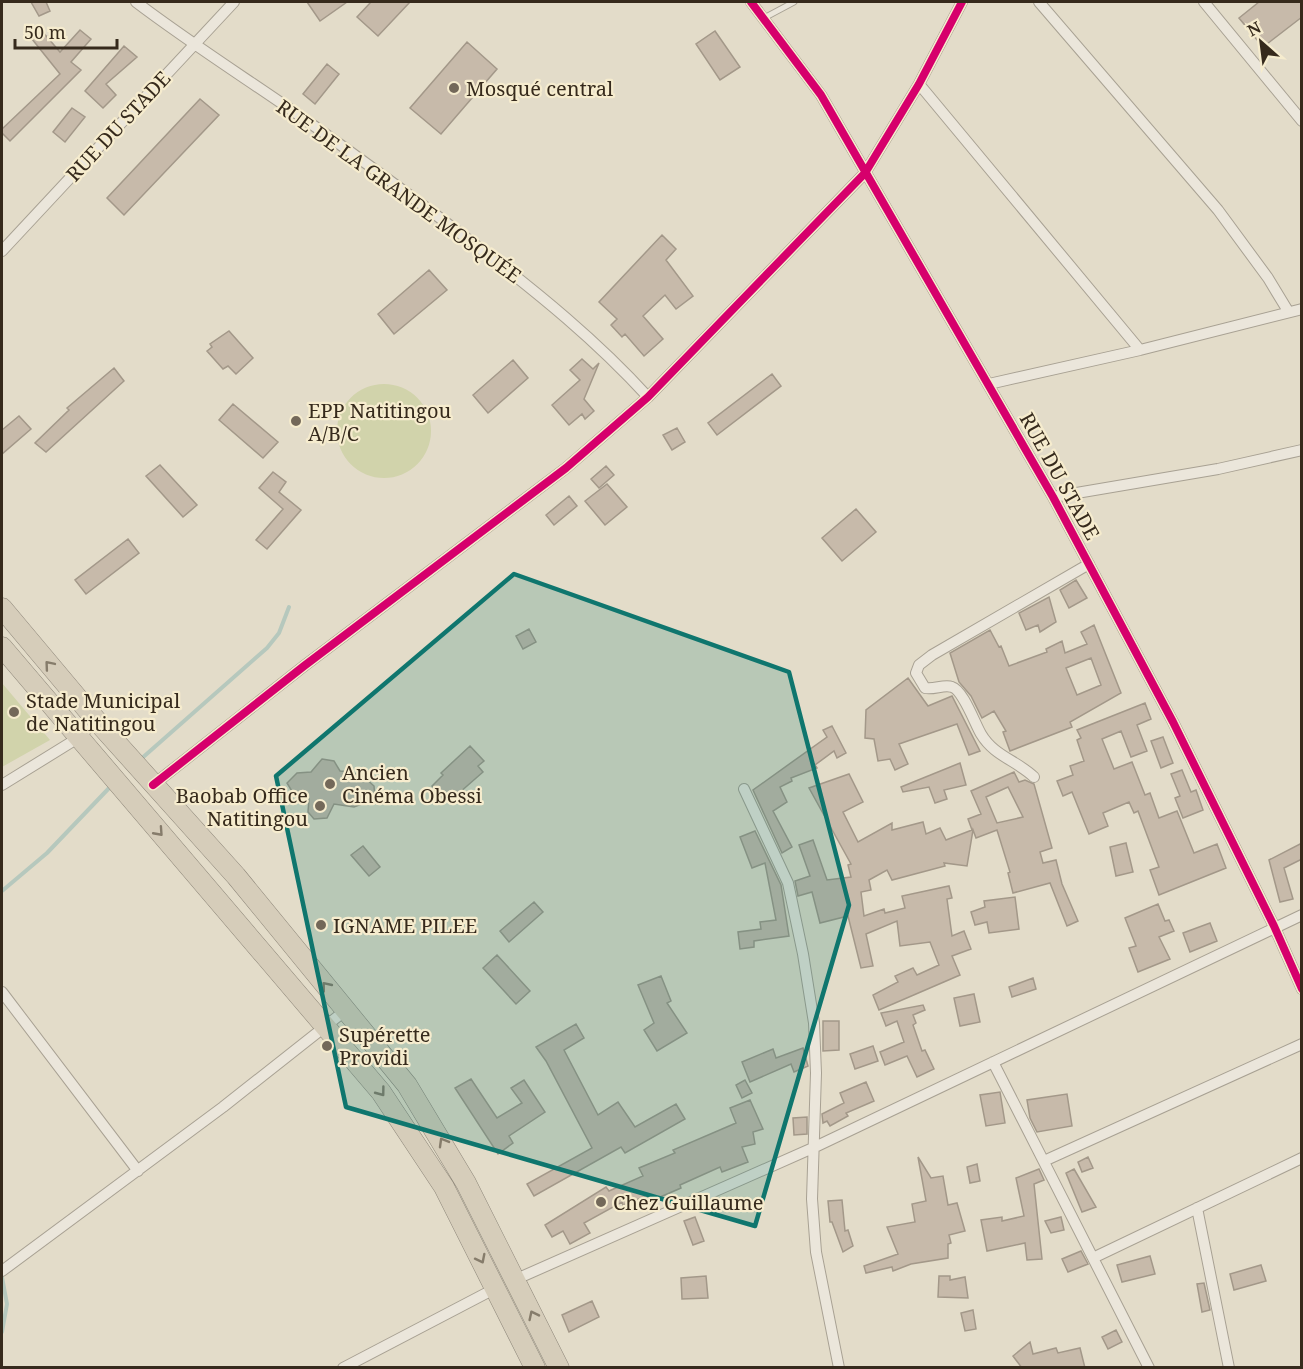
<svg xmlns="http://www.w3.org/2000/svg" width="1303" height="1369" font-family="'Noto Serif',serif">
  <rect width="100%" height="100%" fill="#e3dcc9"/>
  <path fill="#d1d3ab" d="M337 431a47 47 0 1 1 94 0a47 47 0 1 1-94 0Z
    M2,683L50,740L2,767Z"/>
  <g fill="none" stroke-linecap="round" stroke-linejoin="round">
    <path stroke="#b6c8bd" stroke-width="4" d="M141,759L267,648L279,633L289,607
      M2,891L47,853L111,786
      M2,1277L7,1304L2,1332"/>
  </g>
  <path fill="#c7baaa" stroke="#a39889" stroke-width="1.5" fill-rule="evenodd" d="M31,2H46L50,11L39,16Z
    M307,2H347L320,21Z
    M371,2H410L378,36L357,17Z
    M1259,2H1302V17L1263,47L1239,18Z
    M80,30L91,39L71,62L81,70L10,141L2,133V129L60,74L32,39L42,31L60,52Z
    M715,31L740,67L720,80L696,44Z
    M467,42L497,69L441,134L410,108Z
    M124,46L137,57L106,84L116,95L103,108L85,91Z
    M327,64L339,74L315,104L303,94Z
    M200,99L219,115L124,215L107,198Z
    M72,108L85,117L65,142L53,132Z
    M662,235L676,249L666,260L693,296L676,309L665,295L643,316L663,339L644,356L625,334L622,337L611,325L617,319L599,302Z
    M429,270L447,290L394,334L378,314Z
    M229,331L253,358L236,374L228,366L223,369L207,351L212,347L210,344Z
    M582,359L593,369L599,363L584,399L594,411L585,419L582,414L569,425L552,405L580,380L570,370Z
    M513,360L528,378L488,413L473,395Z
    M114,368L124,381L46,452L35,443L69,410L67,408Z
    M772,374L781,386L717,435L708,423Z
    M233,404L278,442L263,458L219,420Z
    M19,416L31,429L2,454V430Z
    M677,428L685,442L672,450L663,435Z
    M160,465L197,505L183,517L146,476Z
    M606,466L614,475L599,488L591,479Z
    M273,472L286,482L279,492L301,510L267,549L256,540L283,509L259,488Z
    M607,484L627,507L605,525L585,501Z
    M569,496L577,506L554,525L546,515Z
    M856,509L876,532L842,561L822,538Z
    M128,539L139,553L86,594L75,580Z
    M1076,580L1087,598L1069,608L1060,590Z
    M1049,597L1056,622L1040,632L1038,625L1026,630L1019,613Z
    M1094,625L1121,693L1070,722L1072,727L1010,751L1003,732L1006,731L994,711L982,718L971,696L959,682L950,653L990,630L999,647L1001,646L1009,666L1047,652L1046,649L1062,641L1065,653L1087,644L1081,632ZM1091,658L1101,685L1077,695L1066,668Z
    M529,629L536,642L523,649L516,636Z
    M908,678L928,706L952,696L980,751L969,755L957,724L899,744L908,764L895,770L890,759L878,761L874,739L865,738L866,710Z
    M1145,703L1151,719L1137,725L1147,751L1131,757L1121,731L1102,739L1114,769L1132,762L1145,795L1150,793L1159,818L1177,811L1194,853L1217,844L1226,868L1159,895L1150,870L1159,867L1138,811L1134,813L1129,802L1103,813L1108,826L1089,834L1072,792L1063,796L1057,781L1073,775L1070,766L1084,761L1077,740L1081,738L1077,730Z
    M832,726L846,753L837,758L834,751L815,765L817,768L791,778L792,781L780,787L787,802L773,811L792,847L782,853L753,790L827,737L823,730Z
    M1163,737L1173,763L1161,768L1151,741Z
    M470,746L484,761L478,766L483,772L451,800L445,794L441,797L432,786L443,775L441,773Z
    M322,759L334,761L340,771L351,772L365,778L374,786L375,799L354,807L334,804L327,818L314,819L308,812L309,799L293,793L287,783L297,773L311,772Z
    M960,763L966,785L944,790L947,799L935,803L929,787L903,792L901,787Z
    M1182,770L1191,792L1196,790L1203,810L1183,818L1175,798L1180,796L1171,774Z
    M1014,772L1019,782L1025,780L1034,784L1052,848L1040,852L1043,863L1056,860L1062,884L1078,921L1067,926L1050,883L1013,893L1008,873L1010,872L997,830L976,838L973,830L967,866L944,863L945,866L892,880L887,870L869,880L871,890L861,892L864,916L884,909L885,913L905,908L902,896L949,886L952,898L947,899L952,936L964,931L971,949L952,956L960,975L879,1010L873,995L898,982L895,976L913,968L917,975L939,965L930,942L900,946L897,921L866,934L873,966L861,968L848,916L820,923L812,892L798,896L795,881L810,876L799,845L813,840L827,880L851,877L848,865L851,864L809,788L849,774L863,802L843,812L858,842L892,823V830L923,822L926,834L940,828L946,840L972,830L968,819L981,814L971,791ZM1008,787L1023,817L997,823L986,797Z
    M755,831L781,885L789,936L754,941V947L740,949L738,932L761,929L760,922L776,920L765,863L752,868L740,837Z
    M1126,843L1133,872L1116,876L1110,847Z
    M1302,843V859L1284,868L1293,899L1280,902L1269,860Z
    M363,846L380,867L369,876L351,855Z
    M1015,897L1019,929L989,933L987,922L975,925L971,912L985,907L984,901Z
    M534,902L543,912L509,942L500,931Z
    M1158,904L1165,921L1169,920L1174,931L1159,937L1170,959L1138,972L1129,948L1136,946L1125,918Z
    M1210,923L1217,941L1190,952L1183,933Z
    M497,955L530,991L516,1004L483,968Z
    M661,976L671,1001L667,1003L687,1033L657,1051L644,1030L654,1023L638,985Z
    M1033,978L1036,989L1012,997L1009,987Z
    M974,994L980,1022L960,1026L954,998Z
    M923,1005L925,1010L913,1015L916,1023L913,1025L922,1051L925,1050L934,1069L917,1077L907,1056L885,1065L880,1052L904,1042L897,1021L886,1026L881,1013Z
    M823,1021H839V1050L823,1051Z
    M576,1024L584,1038L564,1050L598,1115L618,1102L635,1127L676,1104L685,1119L625,1153L621,1147L534,1196L527,1184L592,1148L546,1061L536,1047Z
    M873,1046L878,1061L855,1069L850,1054Z
    M803,1048L808,1066L794,1072L791,1064L750,1082L742,1062L773,1049L776,1058Z
    M471,1079L497,1118L522,1103L511,1088L524,1080L545,1112L509,1136L513,1143L498,1154L455,1088Z
    M745,1080L752,1093L742,1098L736,1085Z
    M866,1082L874,1101L846,1113L848,1116L830,1126L827,1121L823,1123L822,1114L844,1103L840,1093Z
    M1000,1092L1005,1123L986,1126L980,1095Z
    M1067,1094L1072,1126L1037,1132L1030,1118L1027,1100Z
    M750,1100L763,1129L753,1132L755,1144L742,1147L748,1162L722,1172L720,1167L680,1185L681,1188L658,1198L649,1205L644,1197L623,1205L622,1202L584,1223L590,1233L570,1244L563,1231L552,1237L545,1225L606,1187L609,1191L643,1176L639,1168L675,1153L673,1150L736,1123L730,1108Z
    M807,1117V1134L794,1135L793,1118Z
    M918,1157L931,1178L943,1176L948,1205L957,1203L965,1231L949,1235L951,1243L948,1244V1258L911,1264L893,1271L892,1267L866,1273L864,1266L898,1254L887,1227L915,1222L912,1204L926,1201Z
    M1088,1157L1093,1168L1082,1172L1078,1162Z
    M977,1164L980,1181L970,1183L967,1167Z
    M1039,1169L1044,1180L1034,1184L1042,1259L1027,1260L1025,1243L987,1251L981,1220L1002,1217V1221L1024,1216L1016,1178Z
    M1074,1169L1096,1207L1082,1212L1066,1173Z
    M842,1200L845,1231L848,1230L853,1246L843,1252L832,1222H830L828,1201Z
    M695,1217L704,1241L693,1245L684,1221Z
    M1061,1217L1064,1230L1051,1233L1045,1221Z
    M1081,1251L1088,1264L1068,1272L1062,1259Z
    M1150,1256L1155,1274L1122,1282L1117,1265Z
    M1261,1265L1266,1281L1234,1290L1230,1274Z
    M706,1276L708,1298L682,1299L681,1278Z
    M939,1276H950V1280L965,1277L968,1298L938,1297Z
    M1204,1283L1210,1310L1202,1312L1197,1284Z
    M592,1301L599,1317L569,1332L562,1315Z
    M973,1310L976,1329L965,1331L961,1313Z
    M1116,1330L1122,1342L1108,1349L1102,1337Z
    M1030,1342L1033,1354L1056,1348L1058,1353L1080,1348L1085,1368H1022L1013,1356Z"/>
  <g fill="none" stroke-linecap="round" stroke-linejoin="round">
    <g stroke="#a8a193" stroke-width="7">
      <path id="lane" d="M764,18L794,2"/>
    </g>
    <g stroke="#a8a193" stroke-width="12">
      <path id="street" d="M136,2C190,43 247,79 303,118C362,160 421,203 478,247C539,294 596,340 648,397
        M751,2L821,95L1053,497L1173,722L1274,926L1302,989
        M1039,2L1218,210L1268,278L1288,311
        M1204,2L1302,121
        M919,84L1140,350
        M2,251L234,2
        M989,384L1140,350L1302,309
        M1053,497L1218,469L1302,450
        M1034,777C1016,760 994,756 981,734C975,724 963,690 952,687C944,684 934,690 925,688L916,673L919,665L932,655L1089,564
        M2,785L78,738L96,720
        M153,785L304,666L566,468L648,397L865,173L919,84L962,2
        M744,789L788,883L803,954L814,1023L816,1073L812,1199L816,1252L839,1368
        M2,992L138,1171
        M993,1062L1149,1368
        M1044,1161L1302,1044
        M1197,1208L1229,1368
        M1095,1257L1302,1158
        M2,1271L223,1107L346,1010
        M512,1281L815,1147L1302,915
        M343,1368L498,1287"/>
    </g>
    <g stroke="#8d8679" stroke-width="21">
      <path id="highway" d="M2,608L96,720L236,876L407,1085L466,1183L559,1368
        M2,647L381,1092L444,1187L535,1368"/>
    </g>
    <use href="#lane" stroke="#ebe6db" stroke-width="5"/>
    <use href="#street" stroke="#ebe6db" stroke-width="10"/>
    <use href="#highway" stroke="#d6cdba" stroke-width="20"/>
    <g stroke="#f6ecce" stroke-width="11">
      <path id="cycleway" d="M751,2L821,95L1053,497L1173,722L1274,926L1302,989
        M153,785L304,666L566,468L648,397L865,173L919,84L962,2"/>
    </g>
    <use href="#cycleway" stroke="#d6006c" stroke-width="8"/>
  </g>
  <defs><path id="oneway-chevron" d="M-2-3.5L2.5 0L-2 3.5" fill="none" stroke-width="1.6" stroke-linecap="round" stroke-linejoin="round" transform="scale(1.5)"/></defs>
  <g stroke="#867c6b">
    <use href="#oneway-chevron" transform="translate(49 665) rotate(-130)"/>
    <use href="#oneway-chevron" transform="translate(159 832) rotate(48)"/>
    <use href="#oneway-chevron" transform="translate(326 986) rotate(-129)"/>
    <use href="#oneway-chevron" transform="translate(381 1092) rotate(53)"/>
    <use href="#oneway-chevron" transform="translate(443 1142) rotate(-120)"/>
    <use href="#oneway-chevron" transform="translate(481 1259) rotate(63)"/>
    <use href="#oneway-chevron" transform="translate(533 1315) rotate(-116)"/>
  </g>
  <path fill="#0f766e" fill-opacity="0.2" stroke="#0f766e" stroke-width="4.5" stroke-linejoin="round" d="M514,574L789,672L849,905L755,1226L346,1107L276,776Z"/>
  <g fill="#736859" stroke="#f6ecce" stroke-width="2">
    <circle cx="454" cy="88" r="6"/>
    <circle cx="296" cy="421" r="6"/>
    <circle cx="14" cy="712" r="6"/>
    <circle cx="330" cy="784" r="6"/>
    <circle cx="320" cy="806" r="6"/>
    <circle cx="321" cy="925" r="6"/>
    <circle cx="327" cy="1046" r="6"/>
    <circle cx="601" cy="1202" r="6"/>
  </g>
  <g text-anchor="middle" dominant-baseline="central" stroke-width="4.5" stroke-linejoin="round" paint-order="stroke">
    <g font-size="20" fill="#362a1c" stroke="#f6ecce" text-anchor="start">
      <text x="466" y="88">Mosqué central</text>
      <text x="308" y="410">EPP Natitingou<tspan x="308" dy="23">A/B/C</tspan></text>
      <text x="26" y="700">Stade Municipal<tspan x="26" dy="23">de Natitingou</tspan></text>
      <text x="342" y="772">Ancien<tspan x="342" dy="23">Cinéma Obessi</tspan></text>
      <text x="308" y="795" text-anchor="end">Baobab Office<tspan x="308" dy="23">Natitingou</tspan></text>
      <text x="333" y="925">IGNAME PILEE</text>
      <text x="339" y="1034">Supérette<tspan x="339" dy="23">Providi</tspan></text>
      <text x="613" y="1202">Chez Guillaume</text>
    </g>
    <g font-size="20" fill="#362a1c" stroke="#f6ecce">
      <text transform="translate(118 126) rotate(-47)">RUE DU STADE</text>
      <text transform="translate(399 191) rotate(36)">RUE DE LA GRANDE MOSQUÉE</text>
      <text transform="translate(1060 476) rotate(61)">RUE DU STADE</text>
    </g>
  </g>
  <rect width="1303" height="1369" fill="none" stroke="#362a1c" stroke-width="6"/>
  <g transform="translate(1261 42) rotate(332)" stroke="#f6ecce" stroke-width="4.5" paint-order="stroke">
  <path d="M0-4.5L10 22L0 15L-10 22Z" fill="#362a1c"/>
  <text y="-9" font-size="16" font-weight="bold" text-anchor="middle" fill="#362a1c">N</text>
  </g>
  <path d="M15 39v9h102v-9" fill="none" stroke="#362a1c" stroke-width="3"/>
  <text x="24" y="39" font-size="18" fill="#362a1c" stroke="#f6ecce" stroke-width="4.5" paint-order="stroke">50 m</text>
</svg>
